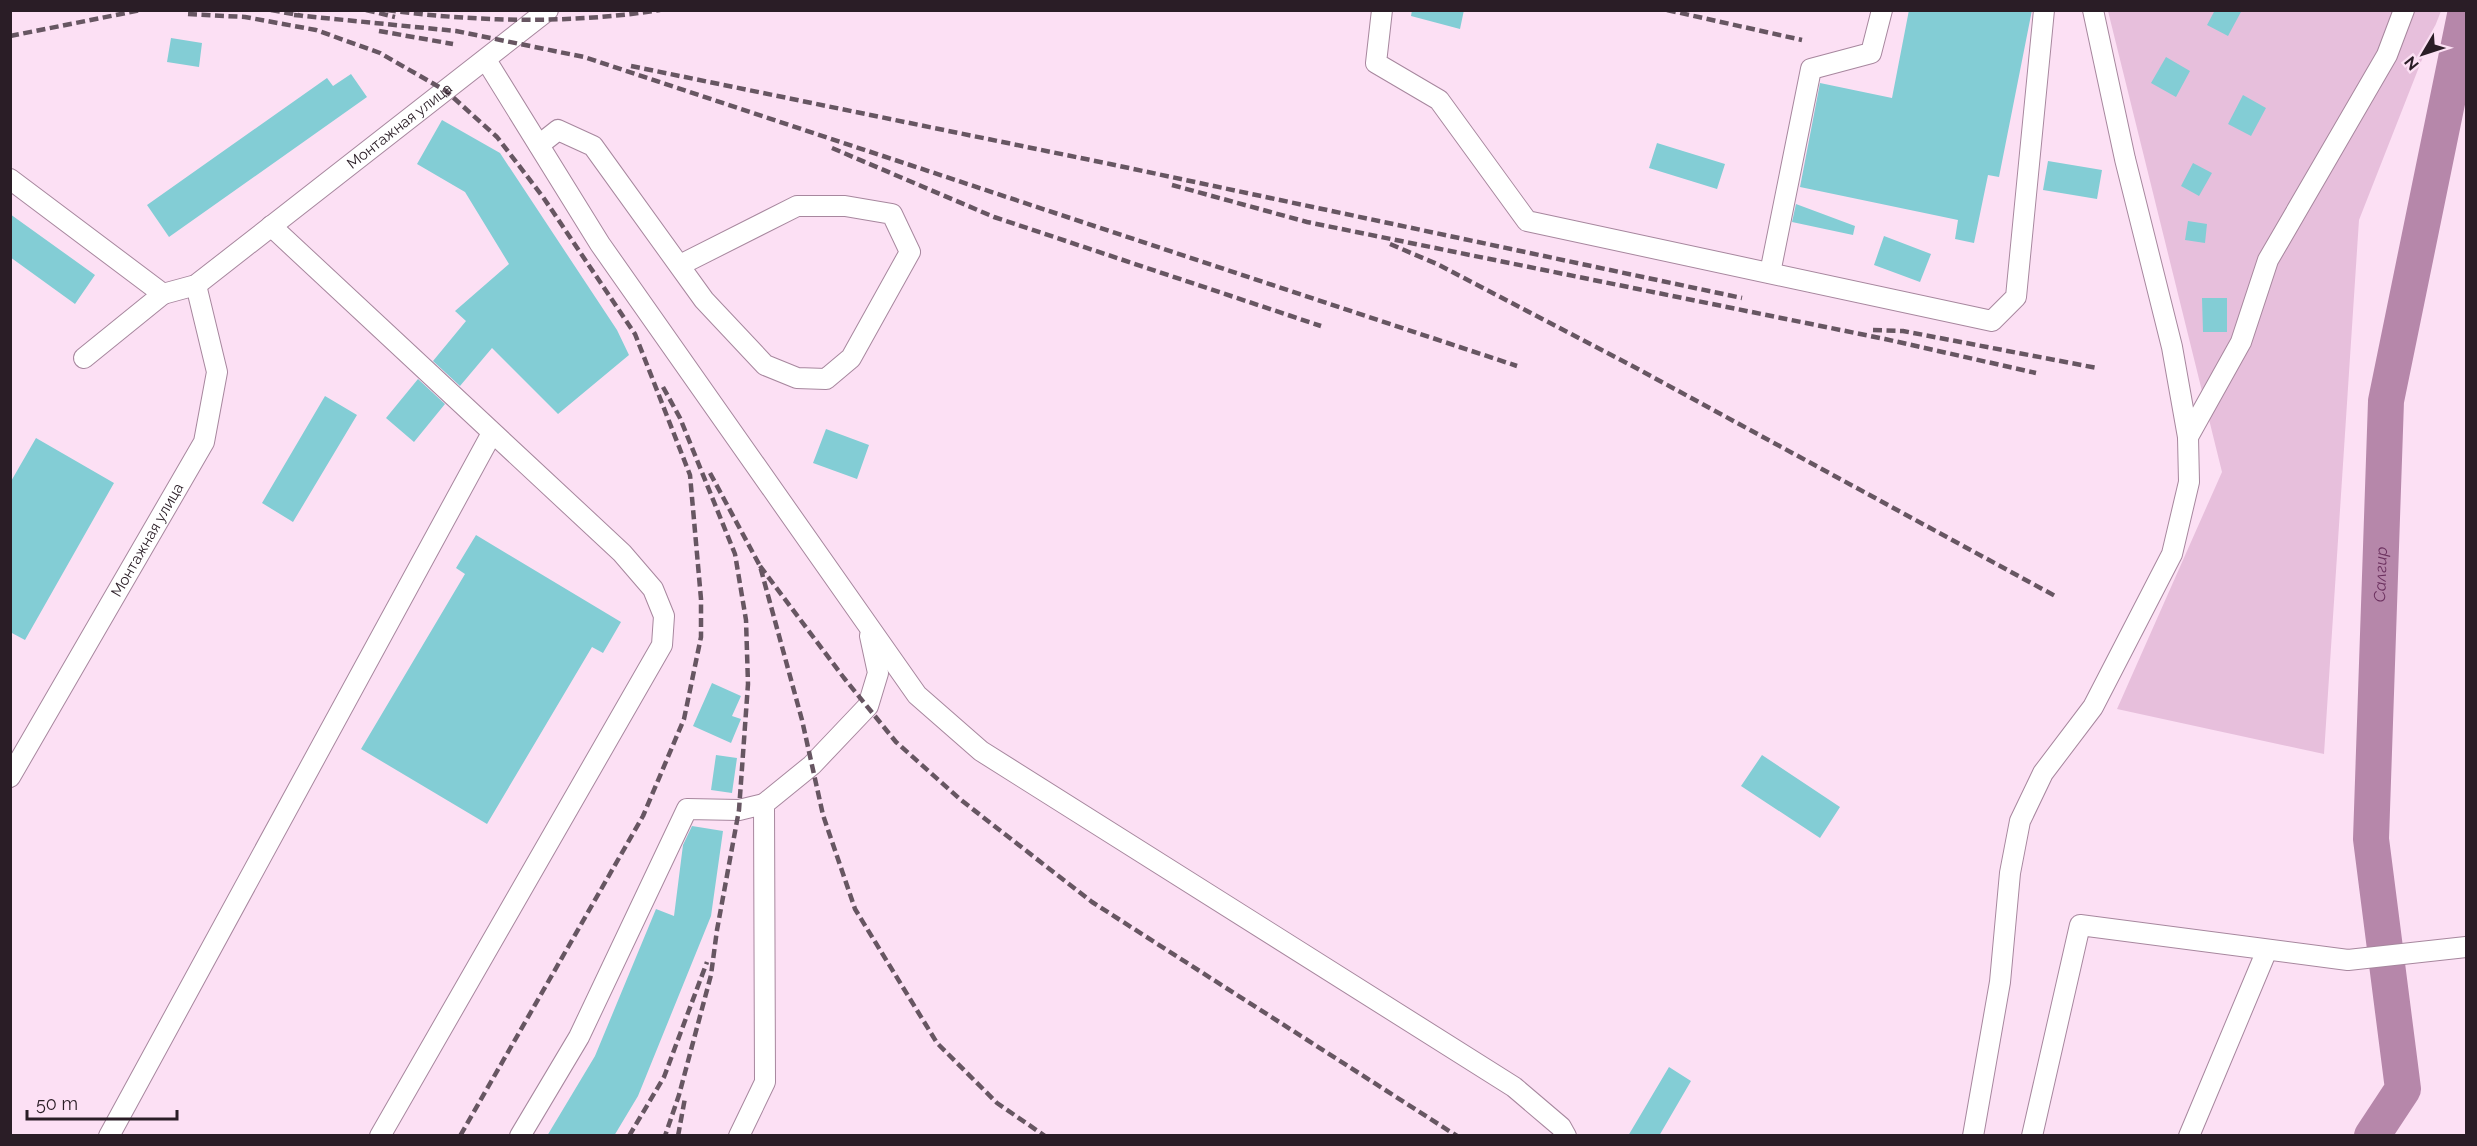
<svg xmlns="http://www.w3.org/2000/svg" width="2477" height="1146" font-family="Raleway,sans-serif">
  <rect width="100%" height="100%" fill="#fce0f4"/>
  <path fill="#e7bfdc" d="M2108,11H2441L2359,220L2324,754L2117,709L2222,472Z"/>
  <g fill="none" stroke-linecap="round" stroke-linejoin="round">
    <path stroke="#b687aa" stroke-width="36" id="s1" d="M2372,1136L2403,1089L2371,839L2386,401L2466,10"/>
  </g>
  <path fill="#83cdd5" d="M1412,10H1464L1460,29L1411,16Z
    M1909,10H2032L1999,177L1988,175L1974,243L1955,239L1958,220L1800,187L1820,83L1892,98Z
    M2215,10H2242L2228,36L2207,25Z
    M171,38L202,43L199,67L167,62Z
    M2166,57L2190,71L2176,97L2151,83Z
    M351,74L367,97L169,237L147,205L327,78L333,86Z
    M2243,95L2266,108L2251,136L2228,124Z
    M442,120L500,153L617,330L629,355L558,414L492,348L460,386L433,361L466,321L455,311L509,264L465,192L417,164Z
    M1657,143L1725,164L1717,189L1649,168Z
    M2048,161L2102,170L2097,199L2043,190Z
    M2193,163L2212,173L2199,196L2181,186Z
    M1796,204L1855,226L1853,235L1792,222Z
    M10,214L95,275L75,304L10,257Z
    M2188,221L2207,224L2205,243L2185,240Z
    M1884,236L1931,254L1920,282L1874,265Z
    M2202,298H2227V332H2203Z
    M418,379L445,404L414,442L386,418Z
    M325,396L357,415L293,522L262,503Z
    M826,429L869,445L857,479L813,463Z
    M36,438L114,483L25,640L10,632V483Z
    M476,535L621,622L603,653L592,647L487,824L361,749L465,574L456,568Z
    M712,683L741,696L732,716L741,719L731,743L693,726Z
    M716,755L737,758L732,793L711,790Z
    M1762,755L1840,807L1820,838L1741,786Z
    M692,826L723,831L711,916L638,1096L614,1136H547L595,1056L656,909L674,916L683,845Z
    M1669,1067L1691,1081L1659,1136H1628Z"/>
  <g fill="none" stroke-linecap="round" stroke-linejoin="round">
    <g stroke="#a7879e" stroke-width="22">
      <g id="minor">
        <path d="M1382,10L1376,63L1439,100L1527,221L1992,321L2016,297L2044,10"/>
        <path d="M486,60L600,244L917,695L981,751L1514,1087L1561,1127L1566,1136"/>
        <path d="M539,145L558,130L593,146L704,300L765,365L797,378L826,379L851,358L910,252L892,214L845,206H797L680,265"/>
        <path id="s2" d="M10,179L163,294L196,285L548,10"/>
        <path d="M271,226L622,553L653,589L664,616L662,645L380,1136"/>
        <path d="M1770,273L1811,69L1871,53L1882,10"/>
        <path d="M84,358L163,294"/>
        <path d="M2188,437L2241,342L2268,260L2387,55L2404,10"/>
        <path id="s3" d="M10,777L204,442L217,372L196,285"/>
        <path d="M109,1136L492,433"/>
        <path d="M520,1136L579,1037L687,809L739,810L764,804"/>
        <path d="M739,1136L765,1082L764,804L812,765L868,706L878,673L870,636"/>
        <path d="M1973,1136L2000,982L2010,873L2020,821L2043,773L2093,707L2172,554L2189,482L2188,437L2172,347L2125,159L2093,10"/>
        <path d="M2032,1136L2080,925L2348,960L2466,947"/>
        <path d="M2189,1136L2267,950"/>
      </g>
    </g>
    <use href="#minor" stroke="#fff" stroke-width="20"/>
    <path stroke="#675662" stroke-width="4.5" stroke-dasharray="9 4.5" stroke-linecap="butt" d="M271,10L303,16
      M366,10L395,17
      M387,10C477,22 571,24 660,10
      M1667,10L1802,40
      M188,14L245,17L316,30L380,53L446,91L497,137L543,197L635,334L690,475L701,599V637L684,719L643,816L460,1136
      M294,15L456,31L584,57L1517,366
      M379,31L453,44
      M10,36L141,10
      M631,66L1110,164L1742,298
      M832,148L994,217L1321,326
      M1172,185L1307,222L1885,339L2036,373
      M1390,244L1437,264L1638,369L2057,597
      M1873,330L1903,331L2097,368
      M663,387L680,418L735,554L746,620L748,684L739,810L717,930L711,975L679,1095L665,1136
      M710,473L760,566L802,720L823,815L855,909L937,1043L997,1103L1045,1136
      M760,566L844,678L896,742L961,800L1092,902L1457,1136
      M629,1136L664,1077L707,962
      M678,1136L685,1098"/>
  </g>
  <g text-anchor="middle" dominant-baseline="central" stroke-width="6" stroke-linejoin="round" paint-order="stroke">
    <g font-size="15" fill="#2a1d26" stroke="#fce0f4">
      <text stroke="none"><textPath href="#s2" startOffset="484">Монтажная улица</textPath></text>
      <text stroke="none"><textPath href="#s3" startOffset="274">Монтажная улица</textPath></text>
    </g>
    <g font-size="16" font-style="italic" fill="#6c315f" stroke="#fce0f4">
      <text stroke="none"><textPath href="#s1" startOffset="573">Салгир</textPath></text>
    </g>
  </g>
  <rect width="2477" height="1146" fill="none" stroke="#2a1d26" stroke-width="24"/>
  <g transform="translate(2423 54) rotate(231)" stroke="#fce0f4" stroke-width="4.5" paint-order="stroke">
  <path d="M0-4.5L10 22L0 15L-10 22Z" fill="#2a1d26"/>
  <text y="-9" font-size="16" font-weight="bold" text-anchor="middle" fill="#2a1d26">N</text>
  </g>
  <path d="M27 1110v9h150v-9" fill="none" stroke="#2a1d26" stroke-width="3"/>
  <text x="36" y="1110" font-size="18" fill="#2a1d26" stroke="#fce0f4" stroke-width="4.5" paint-order="stroke">50 m</text>
</svg>
